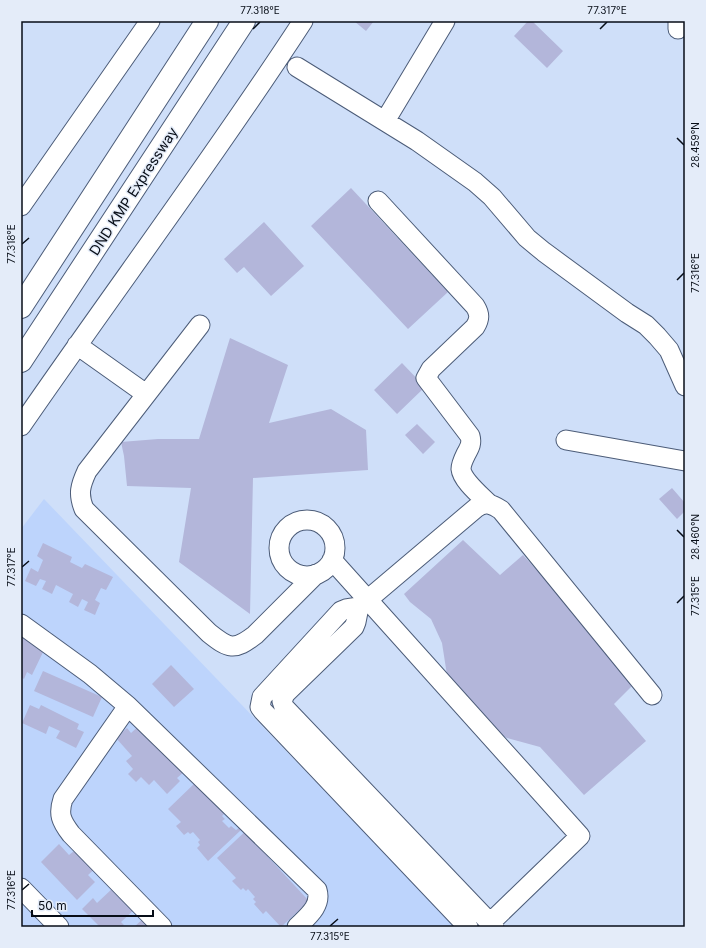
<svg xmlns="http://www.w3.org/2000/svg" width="706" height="948" font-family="Inter,sans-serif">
  <rect width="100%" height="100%" fill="#cfdff9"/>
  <path fill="#bdd4fc" d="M44,499L455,927H21V529Z"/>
  <path fill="#b3b6da" d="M354,21H374L366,31Z
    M528,21H532L563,51L547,68L514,36Z
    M351,188L448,292L408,329L311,226Z
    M264,222L304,266L271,296L244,267L237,273L224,259Z
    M230,338L288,365L269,423L331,409L366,430L368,470L253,478L250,614L179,562L191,488L127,486L124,456L121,442L158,439H199Z
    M402,363L425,387L397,414L374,390Z
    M417,424L435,442L423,454L405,435Z
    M672,488L685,503V511L677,519L659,499Z
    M463,540L500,575L523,555L631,674L634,684L614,704L646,741L584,795L540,747L507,738L476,718L447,675L442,643L431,619L410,602L404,594Z
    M43,543L72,557L70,562L82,568L85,564L113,577L106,590L101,588L95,600L100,603L95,615L84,610L88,602L82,599L78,607L69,602L73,594L56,585L52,594L42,589L46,581L40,579L36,586L25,581L31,568L38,572L43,560L37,556Z
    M21,637L45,648L32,675L27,672L24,679L21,677Z
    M171,665L194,689L174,707L152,684Z
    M43,671L102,697L93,717L34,691Z
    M30,705L39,709L41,705L79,724L77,729L84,732L76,748L56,738L60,731L49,726L46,734L22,723Z
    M141,724L185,771L177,778L180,781L167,794L154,780L149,785L141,777L136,782L128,774L133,769L126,761L132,756L116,738L127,728L131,733Z
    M196,782L225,813L222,816L225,819L222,821L229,828L231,826L236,830L239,828L241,830L208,861L197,848L200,845L198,842L200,840L193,832L190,834L188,832L184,835L176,826L181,822L168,809Z
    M251,826L274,851L268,857L309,901L281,927L266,911L263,914L254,904L256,902L253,899L255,897L248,889L246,891L243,888L241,890L232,881L236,878L217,858Z
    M59,844L69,855L79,847L98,866L88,875L95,882L77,900L41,862Z
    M114,887L135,909L121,922L124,925L122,927H100L82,909L93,898L97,903Z
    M145,917L154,927H134Z"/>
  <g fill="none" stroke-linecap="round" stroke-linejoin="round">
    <g stroke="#4c5c78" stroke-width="21">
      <path id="minor" d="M678,29V21
        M297,67L417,141L475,182L492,197L527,238L544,252L627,313L646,325L657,336L669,350L685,386
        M385,121L445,21
        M378,201L475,306C480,314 480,319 475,327L431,369L426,378L470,436C472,443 470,447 466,454C464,458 461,464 461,469C462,480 480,495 488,503
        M21,206L150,21
        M200,325L87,471C80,486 78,494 84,509L209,633C229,649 234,651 255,635L316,574
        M77,345L146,394
        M21,426C114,291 213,159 303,21
        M566,440L685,461
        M279 548a28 28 0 1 1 56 0a28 28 0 1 1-56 0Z
        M332,560L580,836L490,923
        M359,607L476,508C485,501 492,504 501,510L652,695
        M21,624L90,674L128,706L317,890C322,906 307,917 297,927
        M128,706L63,799C58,814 61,821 71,834L162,927
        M21,888L59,927
        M468,927L263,711L260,707L262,697L341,611L346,609L359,607L356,622L354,627L285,694L282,701L284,707L494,927"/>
    </g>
    <g stroke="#4c5c78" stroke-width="24">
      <path id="highway" d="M21,307L207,21
        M21,361L244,21"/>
    </g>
    <use href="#minor" stroke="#fff" stroke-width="19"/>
    <use href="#highway" stroke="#fff" stroke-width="22"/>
  </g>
  <path fill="none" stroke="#070d17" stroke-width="1.5" d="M253,29L260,22M600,29L607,22M677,138L684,145M22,244L29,238M677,280L684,273M677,530L684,537M22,567L29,561M677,603L684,596M22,890L29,884M330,926L338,919"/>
  <g text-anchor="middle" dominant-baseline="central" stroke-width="3" stroke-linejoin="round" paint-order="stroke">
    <g font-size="14" fill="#070d17" stroke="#e4ecf9">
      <text transform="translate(133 191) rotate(-57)">DND KMP Expressway</text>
    </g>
  </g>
  <rect width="706" height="948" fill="none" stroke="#e4ecf9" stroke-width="44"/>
  <path d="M32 910v6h121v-6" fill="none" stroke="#070d17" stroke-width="2"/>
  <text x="38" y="910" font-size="12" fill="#070d17" stroke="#e4ecf9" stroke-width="3" paint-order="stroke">50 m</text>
  <rect x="22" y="22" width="662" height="904" fill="none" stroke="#070d17" stroke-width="1.5"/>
  <g font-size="10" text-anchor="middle" fill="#070d17">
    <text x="260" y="14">77.318°E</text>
    <text x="607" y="14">77.317°E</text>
    <text transform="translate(695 145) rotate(-90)" y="4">28.459°N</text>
    <text transform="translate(11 244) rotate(-90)" y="4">77.318°E</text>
    <text transform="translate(695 273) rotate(-90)" y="4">77.316°E</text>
    <text transform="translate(695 537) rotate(-90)" y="4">28.460°N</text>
    <text transform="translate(11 567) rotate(-90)" y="4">77.317°E</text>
    <text transform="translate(695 596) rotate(-90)" y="4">77.315°E</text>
    <text transform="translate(11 890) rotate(-90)" y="4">77.316°E</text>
    <text x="330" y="940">77.315°E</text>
  </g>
</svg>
